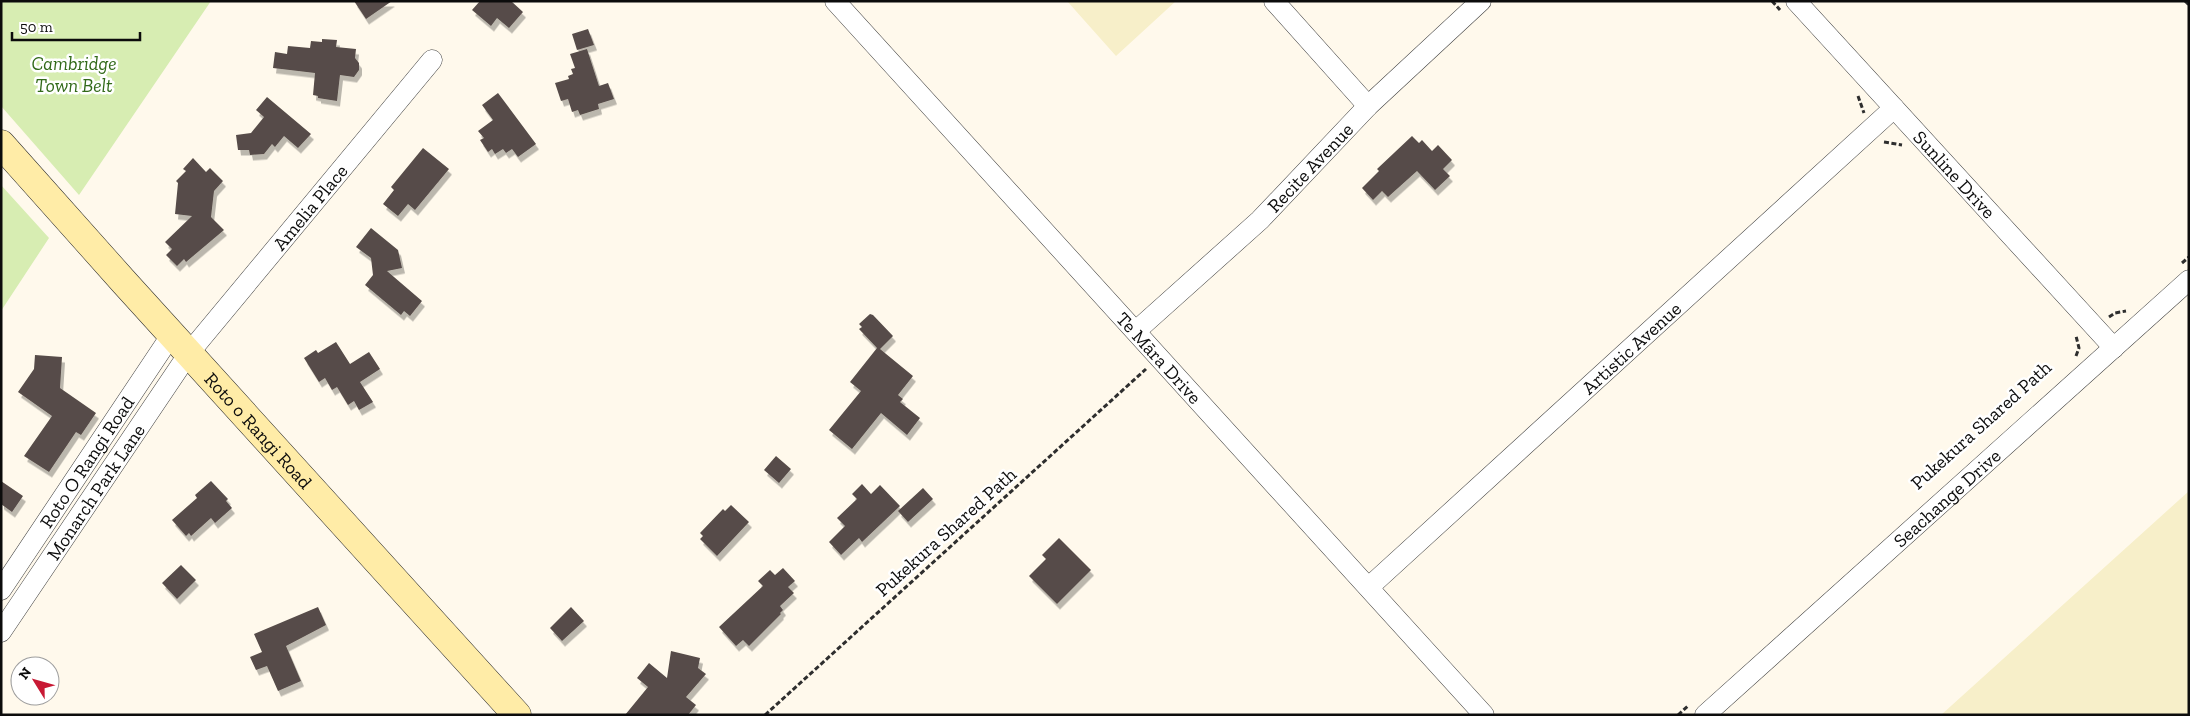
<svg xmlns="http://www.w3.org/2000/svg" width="2190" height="716" font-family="'Zilla Slab',serif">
  <defs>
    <filter id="shadow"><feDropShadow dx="3" dy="5.5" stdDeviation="0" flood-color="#0004"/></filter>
  </defs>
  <rect width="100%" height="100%" fill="#fff9ec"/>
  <path fill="#f7efc9" d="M1067,1H1176L1116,56Z
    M2189,491V715H1941Z"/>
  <path fill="#d7edb2" d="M1,1H211L79,195L1,106Z
    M1,185L49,238L1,311Z"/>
  <path fill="#564c48" filter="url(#shadow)" d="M354,1H392L366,19Z
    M480,1H511L523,12L509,28L497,18L491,26L472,10Z
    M588,29L594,45L577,50L572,34Z
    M322,39L337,40L336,47L356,49L355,58L359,63V70L354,77L340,75L337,101L318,98V96L313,95L315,73L273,68L275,52L287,54L288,46L310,48L311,41L322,42Z
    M587,49L599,86L608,83L614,99L598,104L599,109L580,115L578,110L572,112L568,99L561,101L555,83L569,79L568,76L573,74L571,69L575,68L570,54Z
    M498,93L536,144L518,157L512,149L506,153L503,149L495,154L492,149L488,152L480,140L484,138L478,131L493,120L482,105Z
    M267,97L311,134L298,148L284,136L275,147L272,144L264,154L250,155L249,150H238L236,135L251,133L264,117L256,110Z
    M1412,136L1419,143L1422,140L1432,151L1438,145L1452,160L1443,169L1450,176L1435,190L1417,171L1388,197L1382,191L1373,200L1362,188L1379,171L1377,169Z
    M423,148L449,169L415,210L408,204L398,216L383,204L394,190L391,187Z
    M193,158L206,172L210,168L223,181L214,191L211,217L224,230L186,262L184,259L177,266L166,255L172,249L165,242L192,216L175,214L178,183L176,181L186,171L183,169Z
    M371,228L398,250L402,268L387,271L422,301L410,316L404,311L401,315L365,285L373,275L371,258L356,247Z
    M870,314L873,315L893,336L880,349L913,376L898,395L903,399L900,402L920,418L907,435L881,413L852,449L829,430L861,391L850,382L877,348L859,329L862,327L859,324Z
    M336,342L350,364L369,352L380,369L360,382L373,402L359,410L354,401L348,405L337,387L332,390L325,378L319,382L304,358L316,350L318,353Z
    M35,355L62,357L60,388L96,413L81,435L76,432L49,472L24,456L52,416L18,392L34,369Z
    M776,456L791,469L779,483L764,470Z
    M1,481L23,496L12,512L1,504Z
    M211,481L228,499L226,501L232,508L215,523L211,518L191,536L189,533L186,536L172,520L197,498L195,495Z
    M862,484L871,494L880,485L900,506L862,542L859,538L841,555L829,542L845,526L837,518L857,499L852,494Z
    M923,488L933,499L908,522L898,511Z
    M731,505L749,522L717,556L700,539L703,536L700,533L723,509L725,511Z
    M1059,538L1091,570L1057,604L1029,576L1046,559L1042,555Z
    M181,565L196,580L177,599L162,583Z
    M783,568L795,581L788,587L794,593L780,606L783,610L780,613L781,614L749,646L743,640L736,646L719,627L763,586L758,581L770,570L775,575Z
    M318,607L326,625L286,646L301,681L278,691L267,666L256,670L250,657L262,652L254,634Z
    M571,607L584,621L562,641L550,628Z
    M671,651L700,658L698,668L706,674L686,697L696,705L688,715H625L648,687L637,678L649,663L667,678Z"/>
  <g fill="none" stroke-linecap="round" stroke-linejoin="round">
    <g stroke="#3f3f3f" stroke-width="21">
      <g id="street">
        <path id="s1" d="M835,1L1484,715"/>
        <path d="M1274,1L1368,106"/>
        <path id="s2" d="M1796,1L2114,348"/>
        <path id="s3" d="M1136,331L1260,220L1368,106L1481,1"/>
        <path id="s4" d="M1369,587L1894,108"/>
        <path id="s5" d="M1,590L172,334"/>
        <path id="s6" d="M1,632L189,353L432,60"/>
        <path id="s7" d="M1705,715L2189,280"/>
      </g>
    </g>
    <g stroke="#2e2e2e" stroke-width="29">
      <g id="secondary">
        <path id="s8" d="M1,144L124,282L517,715"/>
      </g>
    </g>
    <path stroke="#2e2e2e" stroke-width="3" stroke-dasharray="5 2.5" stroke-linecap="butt" d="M1772,1L1780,10
      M2185,1L2189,5
      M1858,96L1864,113
      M1884,142L1902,145
      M2182,263L2189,257
      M2109,317L2115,313L2126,311
      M2076,356L2079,348L2076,336
      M765,715L1146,369
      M1678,715L1689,705"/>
    <use href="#street" stroke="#fff" stroke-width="20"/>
    <use href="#secondary" stroke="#ffeca7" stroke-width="28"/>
  </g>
  <g text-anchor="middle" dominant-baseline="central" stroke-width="5" stroke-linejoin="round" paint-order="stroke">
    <g font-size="19" font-style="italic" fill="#316918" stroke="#fff">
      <text x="74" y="63">Cambridge<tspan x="74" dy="22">Town Belt</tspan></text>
    </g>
    <g font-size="19" fill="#0c0c0c" stroke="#fff">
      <text stroke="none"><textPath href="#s3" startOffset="239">Recite Avenue</textPath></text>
      <text stroke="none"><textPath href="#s2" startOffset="235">Sunline Drive</textPath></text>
      <text stroke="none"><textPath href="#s6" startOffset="526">Amelia Place</textPath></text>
      <text stroke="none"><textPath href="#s4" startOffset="355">Artistic Avenue</textPath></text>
      <text stroke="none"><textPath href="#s1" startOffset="482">Te Māra Drive</textPath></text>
      <text transform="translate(1981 425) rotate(-42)">Pukekura Shared Path</text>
      <text stroke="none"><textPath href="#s8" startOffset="385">Roto o Rangi Road</textPath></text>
      <text stroke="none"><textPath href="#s5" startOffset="154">Roto O Rangi Road</textPath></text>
      <text stroke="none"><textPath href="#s6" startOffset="169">Monarch Park Lane</textPath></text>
      <text stroke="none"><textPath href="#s7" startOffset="325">Seachange Drive</textPath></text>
      <text transform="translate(946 532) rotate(-42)">Pukekura Shared Path</text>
    </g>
  </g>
  <rect width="2190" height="716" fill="none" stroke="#0c0c0c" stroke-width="5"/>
  <g transform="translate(35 681) rotate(307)"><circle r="24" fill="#ffffff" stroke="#9e9e9e"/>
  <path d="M0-4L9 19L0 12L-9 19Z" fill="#c81934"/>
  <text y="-8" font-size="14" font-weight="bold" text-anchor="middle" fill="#0c0c0c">N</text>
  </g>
  <path d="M12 32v8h128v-8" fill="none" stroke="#0c0c0c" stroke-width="2.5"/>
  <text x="20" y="32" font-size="15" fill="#0c0c0c" stroke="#ffffff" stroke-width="4" paint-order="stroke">50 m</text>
</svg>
